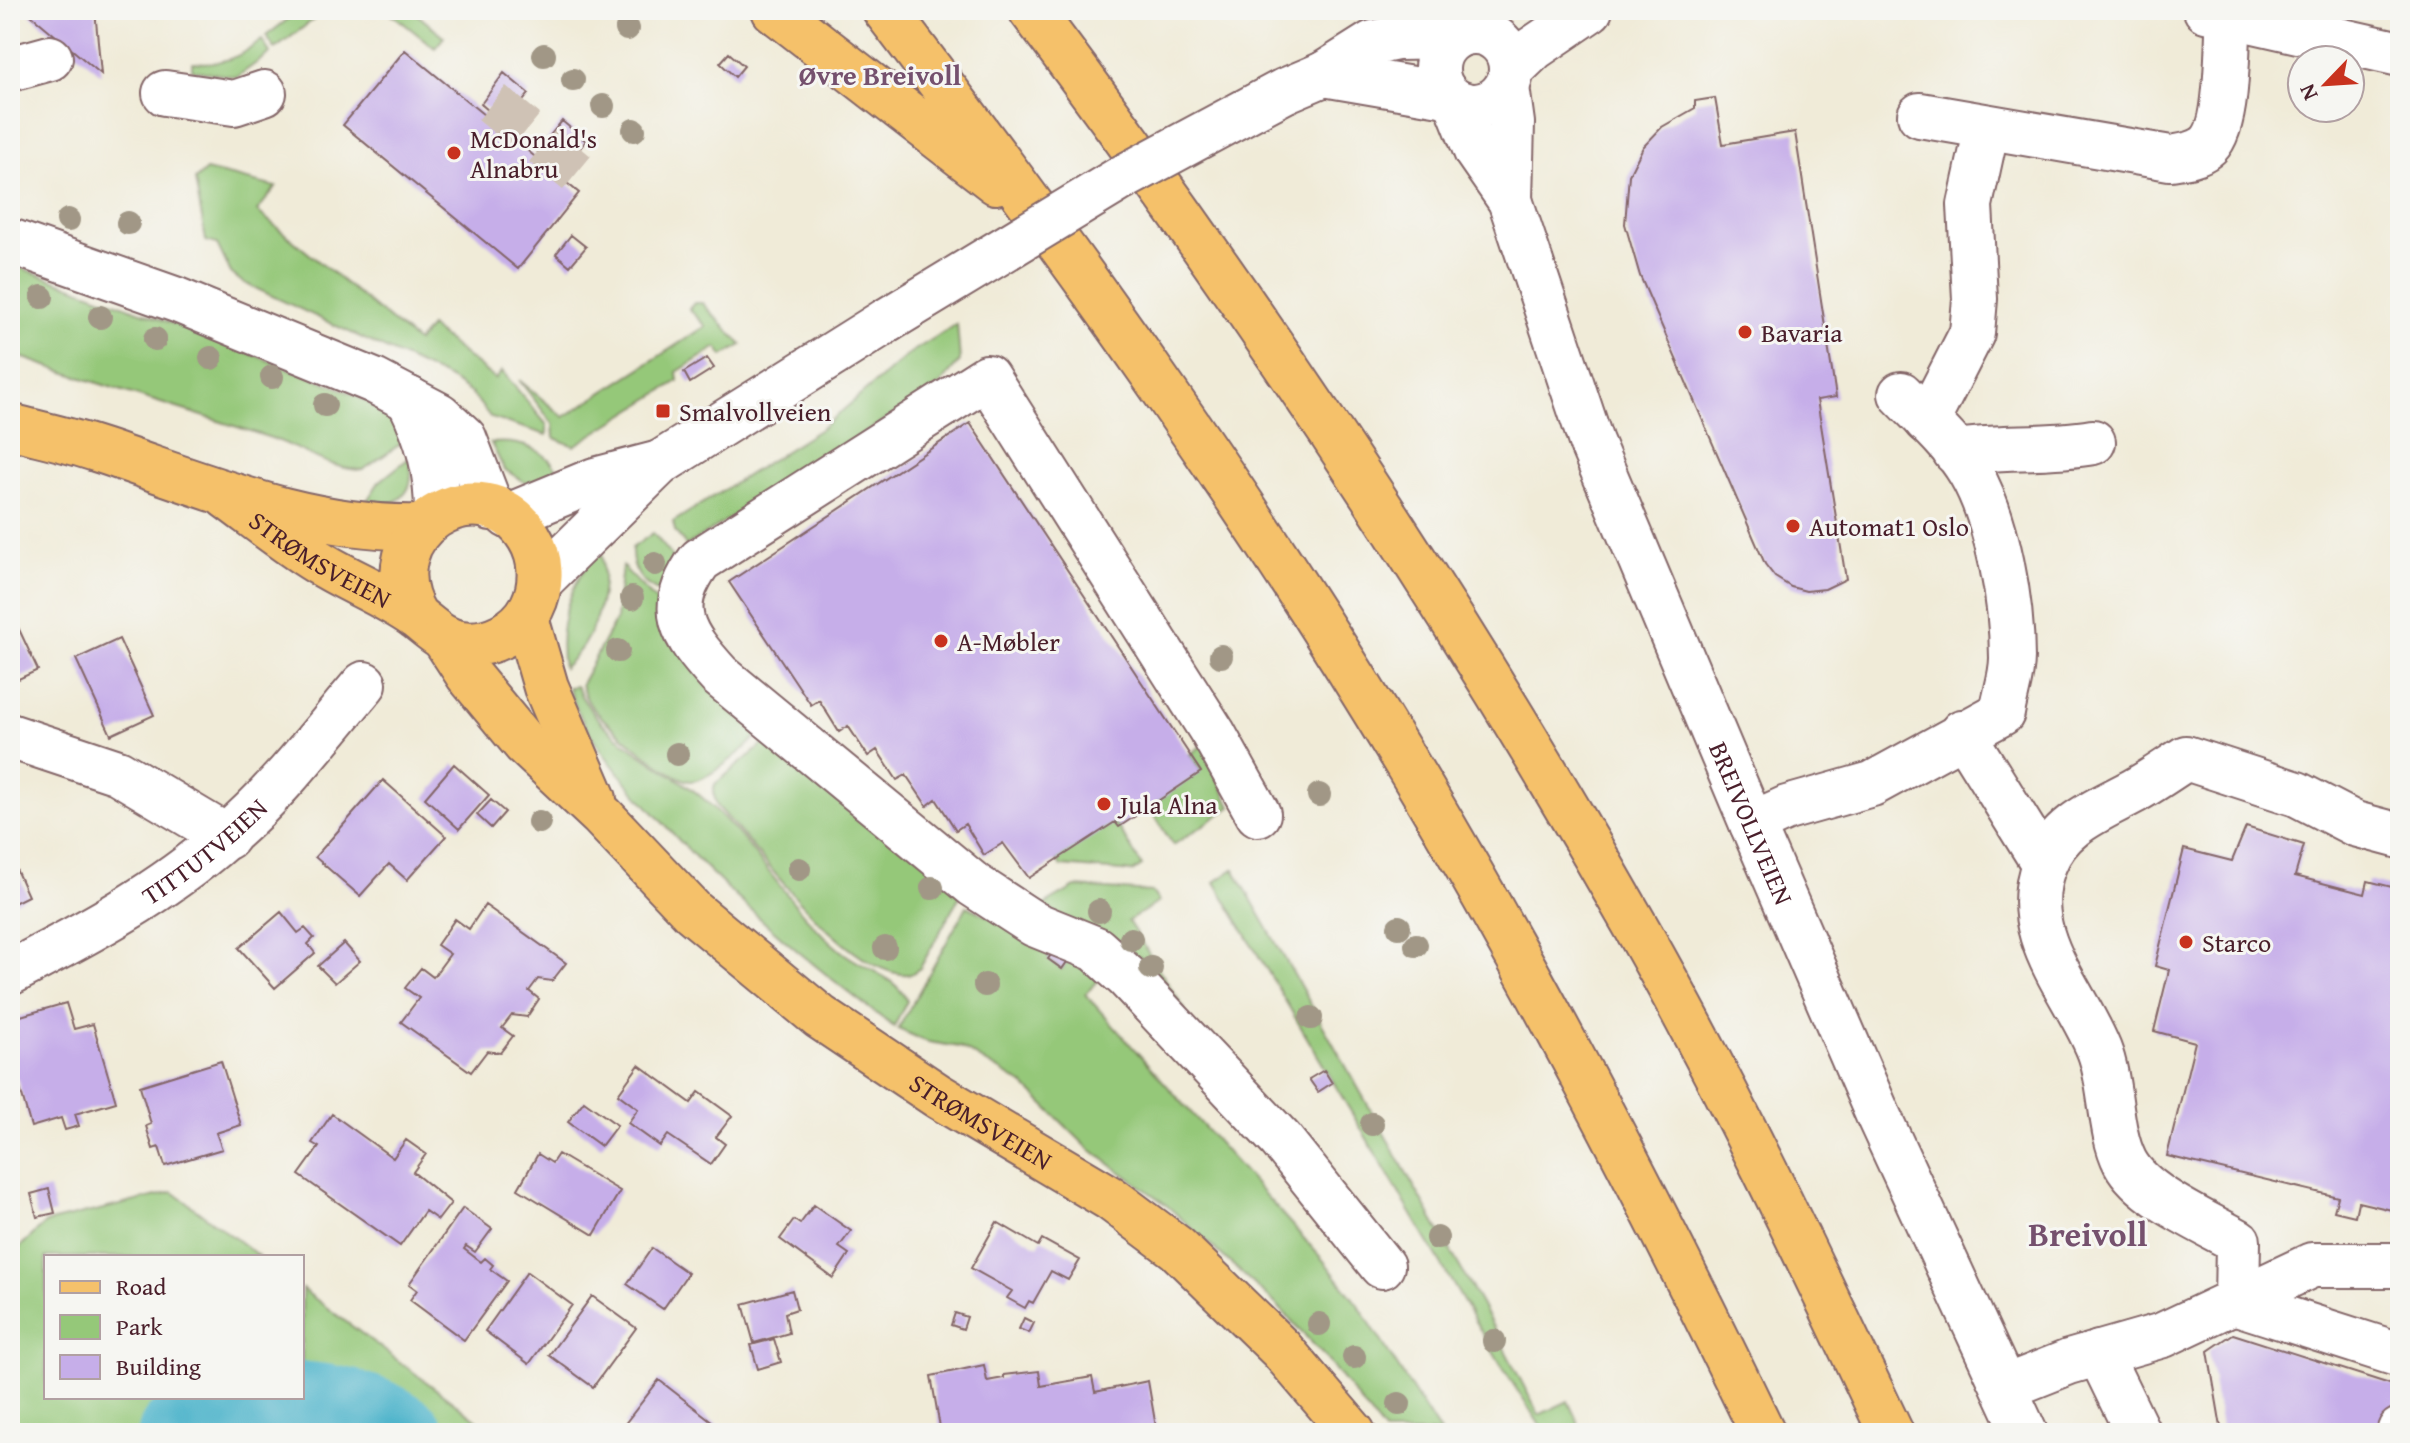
<svg xmlns="http://www.w3.org/2000/svg" width="2410" height="1443" font-family="'Gentium Book Plus',serif">
  <rect width="100%" height="100%" fill="#f6f6f2"/>
  <filter id="ink" filterUnits="userSpaceOnUse"><feTurbulence type="fractalNoise" baseFrequency=".0125" numOctaves="2"/><feDisplacementMap in="SourceGraphic" scale="16" xChannelSelector="R" yChannelSelector="G"/><feConvolveMatrix kernelMatrix="1 2 1 2 8 2 1 2 1" color-interpolation-filters="sRGB"/></filter>
  <filter id="wash" filterUnits="userSpaceOnUse"><feTurbulence type="fractalNoise" baseFrequency=".006" numOctaves="4" result="noise"/><feDisplacementMap in="SourceGraphic" scale="32" xChannelSelector="R" yChannelSelector="G"/><feGaussianBlur stdDeviation="1.8" result="paint"/><feColorMatrix in="noise" values="0 0 0 0 0 0 0 0 0 0 0 0 0 0 0 0 0 1.4 0 .05"/><feComposite in="paint" operator="in"/></filter>
  <g filter="url(#wash)">
    <rect width="100%" height="100%" fill="#f0ebd8"/>
    <path fill="#95c879" stroke="#707452" stroke-width="2" d="M300,10H326L275,49L266,36Z
      M387,10H412L444,37L435,48Z
      M262,40L270,53L237,77L192,70V62C222,65 239,58 262,40Z
      M206,170L276,187L257,211L417,342L430,327L495,379L502,371L547,425V435L491,418L472,394L450,379L242,282L231,273L217,244L206,241L195,180Z
      M10,264C96,295 182,326 267,360C316,380 376,394 409,438L363,470C329,470 302,448 271,438C184,409 96,385 10,353Z
      M694,303H702L742,345L723,356L717,347L677,372L678,381L574,446L554,438L553,424L519,380L564,417L706,326L689,309Z
      M957,324L960,361L939,386L686,546L675,531L673,522L822,428L910,353Z
      M491,443C519,440 548,449 561,476L526,483L504,469Z
      M409,458C419,497 395,506 361,510L379,482Z
      M653,533L671,555L674,566L661,592C641,586 631,568 632,548Z
      M600,547C610,589 596,640 563,668C556,621 571,583 600,547Z
      M622,566L658,603L659,619L665,637L764,727C754,743 709,781 690,781C672,780 604,722 591,706C586,699 583,692 581,684L616,619Z
      M576,686C600,738 656,760 698,794C753,839 786,906 841,951C863,969 895,975 907,1001L894,1027C806,961 726,894 653,812C620,776 584,735 568,687Z
      M775,735L962,892L920,968L911,974C850,981 758,849 717,806L713,792L715,784Z
      M1203,745L1231,807L1173,845L1148,805L1200,770L1190,754Z
      M1113,819L1142,866L1133,872L1061,866L1055,857Z
      M1234,869L1482,1306L1539,1415L1568,1401L1583,1433H1541V1427L1499,1362L1215,882Z
      M1075,887L1152,892L1159,902L1128,921L1185,1010L1044,905Z
      M967,906L1055,949L1048,959L1062,969L1069,959L1099,980L1085,994L1324,1261L1359,1306L1440,1433H1385L1323,1355L1278,1306L1164,1203L1087,1147L1024,1085L960,1047L928,1042L898,1029Z
      M173,1192L260,1257H46V1397H302V1289L495,1433H10V1256L46,1223Z"/>
    <g fill="none" stroke-linecap="round" stroke-linejoin="round">
      <path stroke="#4db4cb" stroke-width="74" d="M175,1433C204,1428 228,1406 256,1401C304,1392 369,1404 407,1433"/>
    </g>
    <g id="blocks">
      <path fill="#c6aee9" d="M25,10H95L101,74Z
        M405,50L579,193L518,269L343,125Z
        M729,53L744,66L735,77L720,63Z
        M504,73L529,94L504,124L481,104Z
        M1715,98L1723,144L1795,132L1836,397L1817,400L1846,579L1825,589L1806,591L1791,587L1775,577L1765,564L1640,276L1625,224L1629,175L1643,147L1662,127L1695,108V101Z
        M562,121L586,141L559,171L537,151Z
        M571,235L586,247L570,266L556,254Z
        M707,358L714,368L690,383L684,372Z
        M970,423L1201,772L1119,827L1115,822L1029,878L1003,843L984,855L965,824L956,830L936,799L927,806L906,775L897,780L877,750L868,756L848,726L839,732L819,700L811,705L729,582Z
        M10,610L38,670L10,683Z
        M119,639L154,715L111,735L76,659Z
        M454,764L489,795L459,829L425,798Z
        M383,780L446,836L407,880L389,864L360,896L315,857Z
        M491,800L505,812L491,828L477,815Z
        M2246,827L2304,845L2295,876L2365,894L2368,881L2400,889V1212L2358,1202L2355,1216L2334,1211L2338,1197L2167,1156L2195,1042L2154,1031L2169,970L2155,966L2184,849L2232,861Z
        M10,856L28,896L10,905Z
        M485,905L566,963L552,981L538,979L529,991L539,999L527,1017L512,1015L502,1028L513,1036L500,1053L487,1051L471,1072L401,1022L419,998L405,988L421,968L433,977L450,954L437,945L455,919L469,929Z
        M281,912L298,933L305,928L314,938L308,944L315,953L275,988L239,948Z
        M344,943L360,961L335,983L318,966Z
        M1055,949L1069,959L1062,969L1048,959Z
        M66,1003L74,1029L93,1024L116,1102L75,1114L79,1126L65,1130L61,1118L31,1127L17,1078L10,1080V1019Z
        M221,1061L241,1125L216,1133L222,1149L165,1166L159,1147L153,1149L146,1126L151,1124L140,1086Z
        M639,1065L691,1103L699,1092L732,1116L716,1137L725,1144L711,1164L668,1135L660,1146L628,1123L638,1109L618,1094Z
        M1324,1070L1332,1083L1318,1092L1309,1079Z
        M584,1101L617,1125L601,1146L568,1122Z
        M332,1114L393,1158L406,1140L426,1154L413,1172L451,1203L438,1220L425,1211L400,1246L299,1175L319,1147L312,1143Z
        M538,1154L552,1163L558,1154L620,1191L594,1235L518,1189Z
        M49,1189L55,1213L37,1217L31,1194Z
        M814,1205L851,1231L839,1247L849,1254L833,1278L780,1239L794,1220L800,1224Z
        M463,1208L492,1229L475,1252L466,1246L464,1249L481,1262L485,1258L493,1265L490,1269L507,1281L464,1340L410,1300L417,1290L409,1284Z
        M997,1222L1038,1246L1042,1239L1080,1260L1068,1280L1051,1271L1033,1303L1029,1301L1025,1308L1007,1298L1012,1291L971,1268Z
        M652,1248L688,1273L663,1309L627,1284Z
        M527,1272L572,1305L529,1364L485,1331Z
        M792,1290L797,1309L785,1313L789,1333L754,1343L743,1304Z
        M592,1296L636,1328L593,1387L549,1355Z
        M955,1313L967,1317L963,1329L951,1325Z
        M1024,1318L1034,1323L1029,1333L1019,1329Z
        M2233,1334L2399,1387L2386,1433H2222L2208,1351Z
        M774,1339L781,1362L758,1369L751,1345Z
        M984,1365L987,1381L1004,1378V1375L1039,1371L1041,1386L1092,1377L1095,1392L1148,1381L1157,1433H941L931,1376Z
        M659,1380L718,1426L713,1433H635L624,1425Z"/>
    </g>
  </g>
  <g filter="url(#ink)">
    <use href="#blocks" fill-opacity="0" stroke="#846668" stroke-width="2"/>
    <g fill="none" stroke-linecap="round" stroke-linejoin="round">
      <path stroke="#cfc2b5" stroke-width="44" stroke-dasharray="44 22" stroke-linecap="butt" d="M492,103L577,173"/>
      <g stroke="#846668" stroke-width="48">
        <g id="minor">
          <path d="M2206,10L2400,54"/>
          <circle cx="1474" cy="69" r="37"/>
          <path d="M10,69L50,58"/>
          <path d="M1511,70L1534,48L1590,10"/>
          <path d="M1324,74L1447,95"/>
          <path d="M1507,87L1512,123L1510,200"/>
          <path d="M1284,91L1324,74L1373,43L1397,38L1455,37"/>
          <path d="M165,93L234,103L264,93"/>
          <path id="s1" d="M1457,103L1476,151L1510,200L1591,442L1752,824L1878,1115L2025,1433"/>
          <path d="M1920,115L2170,158C2182,156 2196,155 2206,147C2230,129 2226,46 2229,16"/>
          <path d="M10,241L177,300L374,381L439,415L464,438L491,508"/>
          <path d="M409,399C428,438 437,470 437,514"/>
          <path d="M1927,421L1972,333L1975,299L1970,205L1987,127"/>
          <path d="M1955,452C2002,445 2047,450 2093,442"/>
          <path d="M508,516L595,480L660,463"/>
          <path d="M540,581L660,463L886,321"/>
          <path d="M1962,732L2044,864"/>
          <path d="M10,736L118,772L227,837"/>
          <path d="M1258,814L1213,733L987,377L700,560C664,609 682,634 719,675L974,885L1034,924L1096,949L1127,977L1281,1140L1382,1266"/>
          <path d="M1752,824L1787,808L1872,784L2002,713C2005,695 2012,676 2012,658C2012,603 1998,520 1970,472C1953,443 1925,419 1901,394"/>
          <path d="M2400,836L2355,824L2297,794L2186,758C2169,769 2152,781 2134,791C2099,810 2059,824 2044,865C2017,934 2075,990 2099,1050C2112,1083 2109,1131 2125,1162C2143,1196 2205,1222 2238,1241L2237,1303L2400,1355"/>
          <path id="s2" d="M10,973C85,934 161,894 225,837C277,793 320,736 364,684"/>
          <path d="M2099,1353L2138,1433"/>
          <path d="M2006,1387L2069,1362L2163,1335L2312,1265H2400"/>
          <path d="M2399,1433L2400,1430"/>
        </g>
      </g>
      <g stroke="#846668" stroke-width="48">
        <g id="major">
          <path d="M10,426C40,434 70,440 99,450C204,485 308,530 420,527"/>
          <path id="s3" d="M226,496C259,520 290,546 325,566C354,583 388,597 415,616C431,628 441,640 461,643C489,647 519,632 532,607C543,585 542,558 529,537C482,461 365,531 416,617"/>
          <path d="M526,618L546,687L594,799"/>
          <path id="s4" d="M444,638L468,675L525,744L602,816L693,912L820,1017L938,1096L1110,1198L1177,1248L1281,1349L1353,1433"/>
        </g>
      </g>
      <g stroke="#846668" stroke-width="48">
        <path id="highway" d="M774,10L996,182
          M885,10C1076,260 1259,515 1420,786C1545,996 1657,1214 1763,1433
          M1031,10C1253,305 1457,611 1639,932C1731,1094 1811,1264 1891,1433"/>
      </g>
      <use href="#minor" stroke="#fff" stroke-width="44"/>
      <use href="#major" stroke="#f5c16b" stroke-width="44"/>
      <use href="#highway" stroke="#f5c16b" stroke-width="44"/>
      <g stroke="#846668" stroke-width="48" stroke-linecap="butt">
        <path id="minor-bridge" d="M886,321L1120,179L1284,91"/>
      </g>
      <use href="#minor-bridge" stroke="#fff" stroke-width="44"/>
    </g>
    <g fill="#a19786">
      <circle cx="627" cy="29" r="12"/>
      <circle cx="544" cy="55" r="12"/>
      <circle cx="573" cy="80" r="12"/>
      <circle cx="603" cy="106" r="12"/>
      <circle cx="634" cy="130" r="12"/>
      <circle cx="68" cy="220" r="12"/>
      <circle cx="128" cy="223" r="12"/>
      <circle cx="42" cy="297" r="12"/>
      <circle cx="100" cy="317" r="12"/>
      <circle cx="155" cy="339" r="12"/>
      <circle cx="211" cy="358" r="12"/>
      <circle cx="272" cy="377" r="12"/>
      <circle cx="325" cy="405" r="12"/>
      <circle cx="655" cy="564" r="12"/>
      <circle cx="632" cy="598" r="12"/>
      <circle cx="618" cy="651" r="12"/>
      <circle cx="1221" cy="656" r="12"/>
      <circle cx="677" cy="754" r="12"/>
      <circle cx="1319" cy="795" r="12"/>
      <circle cx="539" cy="822" r="12"/>
      <circle cx="799" cy="869" r="12"/>
      <circle cx="932" cy="888" r="12"/>
      <circle cx="1099" cy="911" r="12"/>
      <circle cx="1399" cy="927" r="12"/>
      <circle cx="1131" cy="939" r="12"/>
      <circle cx="1416" cy="945" r="12"/>
      <circle cx="885" cy="948" r="12"/>
      <circle cx="1151" cy="968" r="12"/>
      <circle cx="985" cy="985" r="12"/>
      <circle cx="1311" cy="1018" r="12"/>
      <circle cx="1372" cy="1124" r="12"/>
      <circle cx="1437" cy="1238" r="12"/>
      <circle cx="1319" cy="1324" r="12"/>
      <circle cx="1494" cy="1341" r="12"/>
      <circle cx="1354" cy="1357" r="12"/>
      <circle cx="1399" cy="1404" r="12"/>
    </g>
  </g>
  <g fill="#c8321e" stroke="#f6f6f2" stroke-width="3">
    <circle cx="454" cy="153" r="8"/>
    <circle cx="1745" cy="332" r="8"/>
    <rect x="655" y="403" width="16" height="16" rx="4"/>
    <circle cx="1793" cy="526" r="8"/>
    <circle cx="941" cy="641" r="8"/>
    <circle cx="1104" cy="804" r="8"/>
    <circle cx="2186" cy="942" r="8"/>
  </g>
  <g text-anchor="middle" dominant-baseline="central" stroke-width="6" stroke-linejoin="round" paint-order="stroke">
    <g font-size="26" fill="#4a1f2b" stroke="#f6f6f2" text-anchor="start">
      <text x="470" y="138">McDonald's<tspan x="470" dy="30">Alnabru</tspan></text>
      <text x="1761" y="332">Bavaria</text>
      <text x="679" y="411">Smalvollveien</text>
      <text x="1809" y="526">Automat1 Oslo</text>
      <text x="957" y="641">A-Møbler</text>
      <text x="1120" y="804">Jula Alna</text>
      <text x="2202" y="942">Starco</text>
    </g>
    <g font-size="26" fill="#4a1f2b" stroke="#f6f6f2">
      <text stroke="none"><textPath href="#s3" startOffset="114">STRØMSVEIEN</textPath></text>
      <text stroke="none"><textPath href="#s1" startOffset="780">BREIVOLLVEIEN</textPath></text>
      <text stroke="none"><textPath href="#s2" startOffset="230">TITTUTVEIEN</textPath></text>
      <text stroke="none"><textPath href="#s4" startOffset="728">STRØMSVEIEN</textPath></text>
    </g>
    <g font-size="28" font-weight="bold" fill="#75516e" stroke="#f6f6f2">
      <text x="880" y="74">Øvre Breivoll</text>
    </g>
    <g font-size="34" font-weight="bold" fill="#75516e" stroke="#f6f6f2">
      <text x="2088" y="1233">Breivoll</text>
    </g>
  </g>
  <rect width="2410" height="1443" fill="none" stroke="#f6f6f2" stroke-width="40"/>
  <rect x="44" y="1255" width="260" height="144" fill="#f6f6f2" stroke="#b1a0a2" stroke-width="2"/>
  <rect x="60" y="1281" width="40" height="12" fill="#f5c16b" stroke="#b1a0a2" stroke-width="2"/>
  <text x="116" y="1295" font-size="24" fill="#4a1f2b">Road</text>
  <rect x="60" y="1315" width="40" height="24" fill="#95c879" stroke="#b1a0a2" stroke-width="2"/>
  <text x="116" y="1335" font-size="24" fill="#4a1f2b">Park</text>
  <rect x="60" y="1355" width="40" height="24" fill="#c6aee9" stroke="#b1a0a2" stroke-width="2"/>
  <text x="116" y="1375" font-size="24" fill="#4a1f2b">Building</text>
  <g transform="translate(2326 84) rotate(245)"><circle r="38" fill="#f6f6f2" stroke="#b1a0a2" stroke-width="2"/>
  <path d="M0-6L14 30L0 20L-14 30Z" fill="#c8321e"/>
  <text y="-12" font-size="22" font-weight="bold" text-anchor="middle" fill="#4a1f2b">N</text>
  </g>
</svg>
